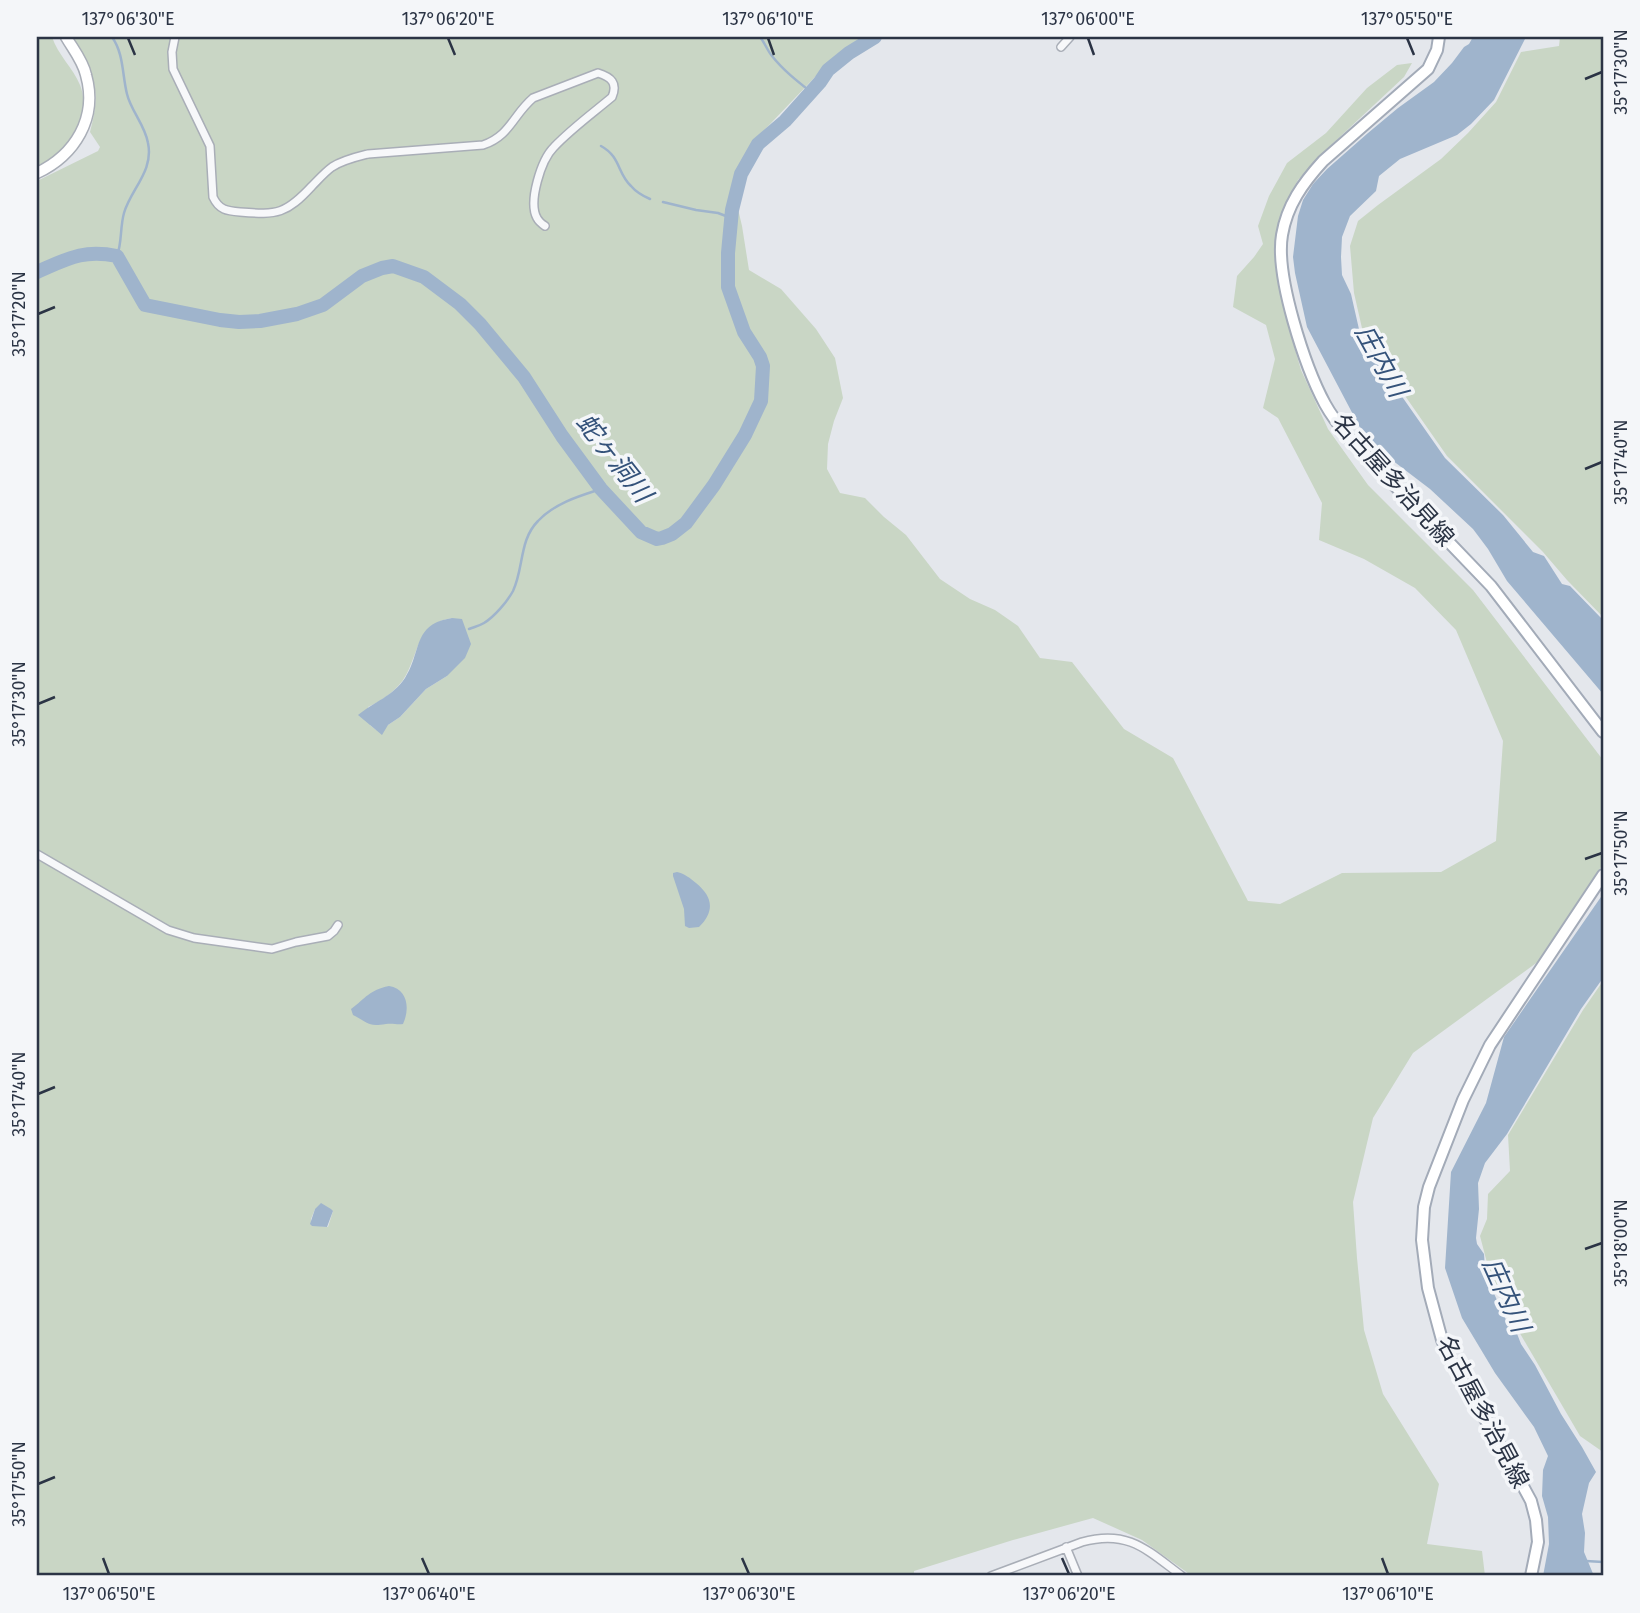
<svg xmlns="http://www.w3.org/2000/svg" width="1640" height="1613" font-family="'Fira Sans','Noto Sans JP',sans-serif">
  <rect width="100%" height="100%" fill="#e4e7ec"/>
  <path fill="#c9d6c5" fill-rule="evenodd" d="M37,37H52C58,55 73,68 80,85C93,116 64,155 37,167Z
    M73,37H866L836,55L753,142L733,188L742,226L749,270L781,289L816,329L835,358L843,398L834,421L828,444L827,469L840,493L865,498L884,517L906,535L940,579L970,599L995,610L1018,626L1040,658L1072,662L1124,729L1173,758L1248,901L1280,904L1342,873L1441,872L1496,841L1503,741L1456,630L1415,588L1364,559L1319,540L1322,503L1278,418L1263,408L1275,359L1266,325L1233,307L1237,276L1254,257L1263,244L1258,226L1269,196L1287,163L1326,133L1367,88L1397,65L1412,63L1404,77L1329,147L1298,180L1287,200L1279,223L1275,244V265L1284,311L1301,370L1328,429L1368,485L1473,590L1603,760V864L1543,958L1413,1053L1373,1118L1353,1202L1357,1258L1364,1330L1383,1394L1439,1484L1427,1544L1482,1551L1485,1576H1192L1142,1540L1093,1518L1013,1540L914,1571V1576H37V181L98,151L100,147L90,132C102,87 94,75 73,37ZM452,618L447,676L426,689L400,717L388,725L376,730L370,725L368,707C383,700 398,690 406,675C420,649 417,624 452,618ZM315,1209L333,1211L328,1227L311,1225V1219Z
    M1560,37H1603V617L1567,580L1543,552L1447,456L1364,337L1354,293L1350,246L1358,221L1378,205L1441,159L1468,133L1496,102L1521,52L1559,46Z
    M1603,981V1452L1580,1436L1518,1330L1508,1317L1501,1291L1491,1278L1480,1236L1487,1219L1488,1194L1510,1171L1508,1135L1583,1010Z"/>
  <path fill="#9fb4cc" d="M1473,37H1526L1494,100L1471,124L1457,135L1400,159L1379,176L1376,191L1350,216L1342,237L1341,257L1342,275L1351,294L1361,338L1445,458L1503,515L1533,552L1544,556L1562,584L1570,586L1603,620V694L1507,581L1488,549L1473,529L1430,489L1367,441L1307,327L1295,273L1293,257L1298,216L1303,200L1313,184L1327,169L1368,133L1398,108L1434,82L1452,63L1464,47L1469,44Z
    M452,618L462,619L471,644L465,658L447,676L426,689L400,717L388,725L382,735L358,715C374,702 393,696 405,678C422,652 412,624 452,618Z
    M677,872C685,874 690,878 696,883C713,897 715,911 699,927L689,928L685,926L684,909L673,876V873Z
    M1603,894V978L1581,1009L1507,1134L1485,1163L1478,1183L1479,1209L1476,1238L1477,1244L1484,1254L1485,1269L1491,1287L1507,1322L1516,1331L1521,1344L1535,1365L1561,1414L1582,1447L1596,1472L1589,1483L1582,1514L1585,1533L1584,1552L1594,1576H1543L1549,1544L1548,1517L1542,1496L1543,1470L1548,1456L1534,1427L1495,1373L1462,1318L1445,1268L1451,1172L1486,1103L1504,1037Z
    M389,986C408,989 410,1009 403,1024C397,1025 393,1023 386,1024C367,1027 369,1023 353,1015L351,1009C366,998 369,990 389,986Z
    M321,1203L331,1209L333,1211L327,1227L312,1226L310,1224L315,1209Z"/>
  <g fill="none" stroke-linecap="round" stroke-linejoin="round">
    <path stroke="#9fb4cc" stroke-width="2.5" d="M112,37C124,54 122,74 127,94C131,111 145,125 148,143C154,171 131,189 124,213C120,227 122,243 117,256
      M760,37C765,43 767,50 772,56C783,70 797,81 811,92
      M601,146C621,157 617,173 631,186C636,192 643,196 650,199
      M663,202L696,210L718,213L731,218
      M469,629C474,627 479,626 484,623C494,617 507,602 513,591C524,568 519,540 538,521C555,503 579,496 601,489
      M1586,1561L1603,1562"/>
    <path stroke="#9fb4cc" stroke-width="14" d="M37,272C67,259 83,249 117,256L145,305L220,320L239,322L260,321L297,314L323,305L362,276L382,268L393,266L424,277L460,304L480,324L524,377L562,436L601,489L641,532L657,539L662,538L672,534L686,523L714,485L745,435L761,401L763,366L760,357L744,332L728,287V253L732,210L741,174L758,144L785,121L820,82L828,70L849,53L875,37"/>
    <g stroke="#a9aeb7" stroke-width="10">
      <path id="street" d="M175,37L172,52L173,69L210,146L213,197C219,210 227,211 240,212C278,215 286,214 312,186C319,179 325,172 332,167C343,160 356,157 368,154L483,145C510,136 513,115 533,98L598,73C611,77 618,83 612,97C593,113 571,129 554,147C541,160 528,202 537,218C539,222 542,224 545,226
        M1061,47L1070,37
        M37,854L168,930L194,938L272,949L296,942L328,936L334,931L338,925
        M1066,1547L1078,1576
        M991,1576L1082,1542C1128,1529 1147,1550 1182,1576"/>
    </g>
    <g stroke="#a9aeb7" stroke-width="13">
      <path id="secondary" d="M37,173C75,155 98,118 86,75C83,61 73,49 66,37"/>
    </g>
    <g stroke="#a3abb8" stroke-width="14">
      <path id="primary" d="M1439,37L1437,50L1428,69L1323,161C1303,183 1287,205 1282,235C1275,276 1305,367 1325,404C1332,417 1341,428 1350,439L1491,586L1603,732
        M1531,1576L1538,1542L1536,1520L1531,1501L1505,1453L1455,1368L1442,1340L1428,1288L1422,1240L1424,1207L1429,1187L1463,1100L1490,1045L1603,875"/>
    </g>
    <use href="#street" stroke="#f7f8fa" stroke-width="7"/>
    <use href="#secondary" stroke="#fff" stroke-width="10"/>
    <use href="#primary" stroke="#fff" stroke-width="10"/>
  </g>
  <path fill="none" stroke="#2b3445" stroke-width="2.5" d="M128,38L135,55M448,38L455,55M768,38L774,55M1088,38L1094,55M1407,38L1414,55M1585,79L1602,72M38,314L55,307M1585,469L1602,462M38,704L55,697M1585,859L1602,853M38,1094L55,1087M1585,1249L1602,1243M38,1484L55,1477M103,1558L109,1574M422,1558L429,1574M742,1558L749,1574M1062,1558L1069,1574M1382,1558L1388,1574"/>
  <g text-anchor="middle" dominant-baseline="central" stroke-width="7" stroke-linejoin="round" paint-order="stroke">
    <g font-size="24" fill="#2b3445" stroke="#f4f6f9">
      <text transform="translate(1393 480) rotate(48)">名古屋多治見線</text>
      <text transform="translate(1483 1412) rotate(62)">名古屋多治見線</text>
    </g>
    <g font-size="26" font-style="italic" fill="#34527a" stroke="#f4f6f9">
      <text transform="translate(1381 361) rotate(61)">庄内川</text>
      <text transform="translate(614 458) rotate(52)">蛇ヶ洞川</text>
      <text transform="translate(1506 1295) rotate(66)">庄内川</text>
    </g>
  </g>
  <rect width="1640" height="1613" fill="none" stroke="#f4f6f9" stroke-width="77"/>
  <rect x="38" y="38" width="1564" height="1536" fill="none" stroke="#2b3445" stroke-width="2.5"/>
  <g font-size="18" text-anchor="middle" fill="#2b3445">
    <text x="128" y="25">137°06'30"E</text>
    <text x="448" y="25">137°06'20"E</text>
    <text x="768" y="25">137°06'10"E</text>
    <text x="1088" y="25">137°06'00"E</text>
    <text x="1407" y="25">137°05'50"E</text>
    <text transform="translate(1621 72) rotate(-90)" y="6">35°17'30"N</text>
    <text transform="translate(19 314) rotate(-90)" y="6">35°17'20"N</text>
    <text transform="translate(1621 462) rotate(-90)" y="6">35°17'40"N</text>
    <text transform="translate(19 704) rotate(-90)" y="6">35°17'30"N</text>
    <text transform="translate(1621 853) rotate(-90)" y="6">35°17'50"N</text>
    <text transform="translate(19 1094) rotate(-90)" y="6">35°17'40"N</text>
    <text transform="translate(1621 1243) rotate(-90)" y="6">35°18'00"N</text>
    <text transform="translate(19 1484) rotate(-90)" y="6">35°17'50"N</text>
    <text x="109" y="1600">137°06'50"E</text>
    <text x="429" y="1600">137°06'40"E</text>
    <text x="749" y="1600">137°06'30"E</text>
    <text x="1069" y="1600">137°06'20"E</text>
    <text x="1388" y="1600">137°06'10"E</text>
  </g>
</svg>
